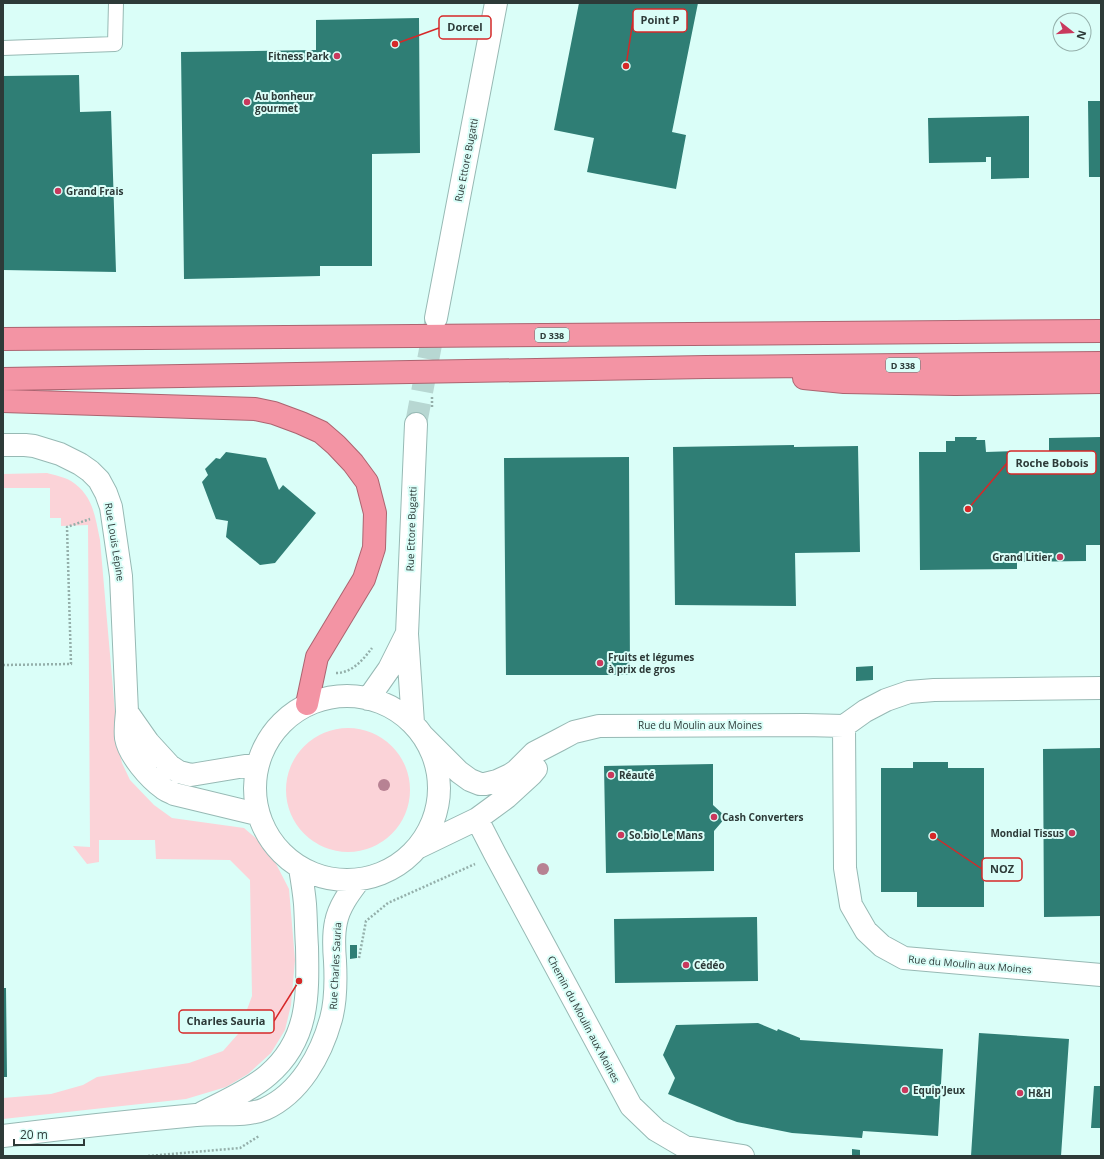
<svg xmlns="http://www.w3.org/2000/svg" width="1104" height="1159" font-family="'Open Sans',sans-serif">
  <rect width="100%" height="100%" fill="#dafef8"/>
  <path fill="#fbd3d8" d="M47,473C54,475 64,477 71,481C93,495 95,516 100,540L118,746L122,763L130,780L154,805L172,818L244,828L264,845L272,856L289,889L295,960L291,1005L285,1030L271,1053L248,1074L226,1087L186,1099L3,1119V1098L51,1094L83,1085L97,1077L189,1063L223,1051L238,1034L252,996L250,880L230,860L156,859L155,840H99V862L87,864L73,846L90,847L88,525L61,526V518H50V488H3V474Z
    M286 790a62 62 0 1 1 124 0a62 62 0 1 1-124 0Z"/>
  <path fill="#2f7e75" d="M579,3H698L672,132L686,135L676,189L587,172L594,138L554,130Z
    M419,18L420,153L372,154V266H320V276L184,279L181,52L316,50V20Z
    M79,75L80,112L111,111L116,272L3,270V76Z
    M1088,101H1101V177H1089Z
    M1029,116V178L991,179V157H986V162L929,163L928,118Z
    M955,437H977L976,440H985L986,452L1016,451V456H1049V438L1101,437V545H1086V561L1017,562V569L920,570L919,452H946V441H955Z
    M794,445V447L858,446L860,552L795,553L796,606L675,605L673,447Z
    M226,452L266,458L279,490L283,485L316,513L275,563L260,565L226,537L228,521L216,519L202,482L208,475L205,469L216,458L220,459Z
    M629,457L630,675H506L504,458Z
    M873,666V680L856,681V667Z
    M1101,748V916L1044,917L1043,749Z
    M913,762H948V768H984V907H917V892H881V768H913Z
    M713,764V805L726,817L714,831V871L606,873L604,766Z
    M757,917L758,981L615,983L614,919Z
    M350,945H357V958L350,959Z
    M3,988H6L7,1077H3Z
    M758,1023L777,1031L778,1029L800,1038V1040L943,1049L938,1136L863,1131L862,1138L792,1133L737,1122L721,1116L668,1094L675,1078L663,1055L676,1025Z
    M979,1033L1069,1039L1061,1156H971Z
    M1094,1086H1101V1128H1091Z
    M852,1149L860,1150V1156H852Z"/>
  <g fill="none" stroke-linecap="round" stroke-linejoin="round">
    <path stroke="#b7d7d2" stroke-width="22" stroke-dasharray="22 11" stroke-linecap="butt" d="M416,424L436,318"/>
    <g stroke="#97b9b4" stroke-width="16">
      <path id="service" d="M3,48L115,44L116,3"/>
    </g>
    <g stroke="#97b9b4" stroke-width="24">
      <path id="minor" d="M436,318L496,3
        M3,445H25L34,446L60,454L80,464L90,471L99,480L106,493L111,507L121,576L127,712C126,721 125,729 126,738C129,755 149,778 163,788C166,791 171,792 174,794L257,814
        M255 788a92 92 0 1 1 184 0a92 92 0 1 1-184 0Z
        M368,699L389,669L406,635
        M127,712L148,742L170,766L179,772L191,775L257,764
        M413,723L407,634L416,424
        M844,726L845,868L851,905L866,931L882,946L904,958L1101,975
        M423,736L459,772L470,780L480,784H485L497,781L510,775L516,771L534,753L559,740L574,732L599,726L805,725L844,726L865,711L886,700L909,692L934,690L1101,688
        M477,819L495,854L631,1106L656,1130L685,1147L743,1156
        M419,847L477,819L507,797L531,775L536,769
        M202,1113C223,1102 251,1090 268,1075C309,1040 308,996 307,947C306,933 306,918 305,904C304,892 302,880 300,868
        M3,1136C67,1128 132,1121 196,1115C216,1113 247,1117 265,1109C300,1093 321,1055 331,1019C336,1001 336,980 335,961C334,949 333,935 336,922C339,906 350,892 359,880"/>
    </g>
    <g stroke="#ac6470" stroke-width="24">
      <path id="trunk" d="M3,339L1101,331
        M804,378L844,382L955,384L1101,382
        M3,379L706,367L1101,363
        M3,401L255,409L274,413L301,423L321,432L336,445L353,463L367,482L375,513L374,548L364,579L317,657L307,704"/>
    </g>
    <path stroke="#94afaa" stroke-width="2.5" stroke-dasharray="2 2" stroke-linecap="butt" d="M432,407V396
      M3,665L71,664L67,527L90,519
      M336,673C352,673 363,660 372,648
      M359,958L366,921L388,903L475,864
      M148,1156L240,1148L259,1136"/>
    <use href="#service" stroke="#fff" stroke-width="14"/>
    <use href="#minor" stroke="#fff" stroke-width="22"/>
    <use href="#trunk" stroke="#f394a4" stroke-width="22"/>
  </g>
  <g fill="#b78293">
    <circle cx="384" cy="785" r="6"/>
    <circle cx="543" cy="869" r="6"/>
  </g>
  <g fill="#c9395d" stroke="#dafef8" stroke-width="1.5">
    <circle cx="337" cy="56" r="4"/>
    <circle cx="247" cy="102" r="4"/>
    <circle cx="58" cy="191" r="4"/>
    <circle cx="1060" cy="557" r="4"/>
    <circle cx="600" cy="663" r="4"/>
    <circle cx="611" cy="775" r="4"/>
    <circle cx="714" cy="817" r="4"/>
    <circle cx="1072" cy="833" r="4"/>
    <circle cx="621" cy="835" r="4"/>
    <circle cx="686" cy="965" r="4"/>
    <circle cx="905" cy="1090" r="4"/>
    <circle cx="1020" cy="1093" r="4"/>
  </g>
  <g text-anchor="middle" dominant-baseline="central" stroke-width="4" stroke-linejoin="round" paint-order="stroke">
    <g fill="#dafef8" stroke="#617572" stroke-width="1">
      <rect x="535" y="328" width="34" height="14" rx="3"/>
      <rect x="886" y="358" width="34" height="14" rx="3"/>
    </g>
    <g font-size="9" font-weight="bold" fill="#2d3a38">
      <text x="552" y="335">D 338</text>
      <text x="903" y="365">D 338</text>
    </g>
    <g font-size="10" font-weight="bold" fill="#2d3a38" stroke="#dafef8" text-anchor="start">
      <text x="329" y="56" text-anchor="end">Fitness Park</text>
      <text x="255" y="96">Au bonheur<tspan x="255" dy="12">gourmet</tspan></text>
      <text x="66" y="191">Grand Frais</text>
      <text x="1052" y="557" text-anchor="end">Grand Litier</text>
      <text x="608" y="657">Fruits et légumes<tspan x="608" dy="12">à prix de gros</tspan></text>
      <text x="619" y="775">Réauté</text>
      <text x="722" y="817">Cash Converters</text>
      <text x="1064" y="833" text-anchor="end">Mondial Tissus</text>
      <text x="629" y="835">So.bio Le Mans</text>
      <text x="694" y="965">Cédéo</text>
      <text x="913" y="1090">Equip'Jeux</text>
      <text x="1028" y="1093">H&amp;H</text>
    </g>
    <g font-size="10" fill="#2d3a38" stroke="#dafef8">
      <text transform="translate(466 160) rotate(-79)">Rue Ettore Bugatti</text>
      <text transform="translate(411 529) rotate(-88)">Rue Ettore Bugatti</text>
      <text transform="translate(115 542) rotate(81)">Rue Louis Lépine</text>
      <text x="700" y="725">Rue du Moulin aux Moines</text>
      <text transform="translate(970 964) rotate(5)">Rue du Moulin aux Moines</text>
      <text transform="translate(335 966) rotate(-87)">Rue Charles Sauria</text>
      <text transform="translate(584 1019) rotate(62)">Chemin du Moulin aux Moines</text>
    </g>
  </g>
  <path fill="none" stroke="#d62828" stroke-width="1.5" d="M626 66L633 20M395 44L439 28M968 509L1007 463M933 836L982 869M299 981L274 1021"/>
  <g fill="#d62828" stroke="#dafef8" stroke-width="1.5">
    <circle cx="626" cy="66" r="4"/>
    <circle cx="395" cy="44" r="4"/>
    <circle cx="968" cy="509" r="4"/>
    <circle cx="933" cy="836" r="4"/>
    <circle cx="299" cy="981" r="4"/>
  </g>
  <g fill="#dafef8" stroke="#d62828" stroke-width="1.5">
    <rect x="633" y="9" width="54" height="23" rx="4"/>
    <rect x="439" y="16" width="52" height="23" rx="4"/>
    <rect x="1007" y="451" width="89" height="23" rx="4"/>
    <rect x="982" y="858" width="40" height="23" rx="4"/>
    <rect x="179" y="1010" width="95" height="23" rx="4"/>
  </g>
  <g font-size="11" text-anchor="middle" font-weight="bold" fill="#2d3a38">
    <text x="660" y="24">Point P</text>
    <text x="465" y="31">Dorcel</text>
    <text x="1052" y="467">Roche Bobois</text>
    <text x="1002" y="873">NOZ</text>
    <text x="226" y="1025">Charles Sauria</text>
  </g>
  <rect width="1104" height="1159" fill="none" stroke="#2d3a38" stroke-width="8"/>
  <g transform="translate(1072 32) rotate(107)"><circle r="19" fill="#dafef8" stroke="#95b0ab"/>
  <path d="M0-3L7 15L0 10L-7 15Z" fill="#c9395d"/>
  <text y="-6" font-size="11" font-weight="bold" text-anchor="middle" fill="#2d3a38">N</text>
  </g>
  <path d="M14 1139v6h70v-6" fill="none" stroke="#2d3a38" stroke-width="2"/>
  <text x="20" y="1139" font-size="12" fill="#2d3a38" stroke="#dafef8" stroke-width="3" paint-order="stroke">20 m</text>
</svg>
